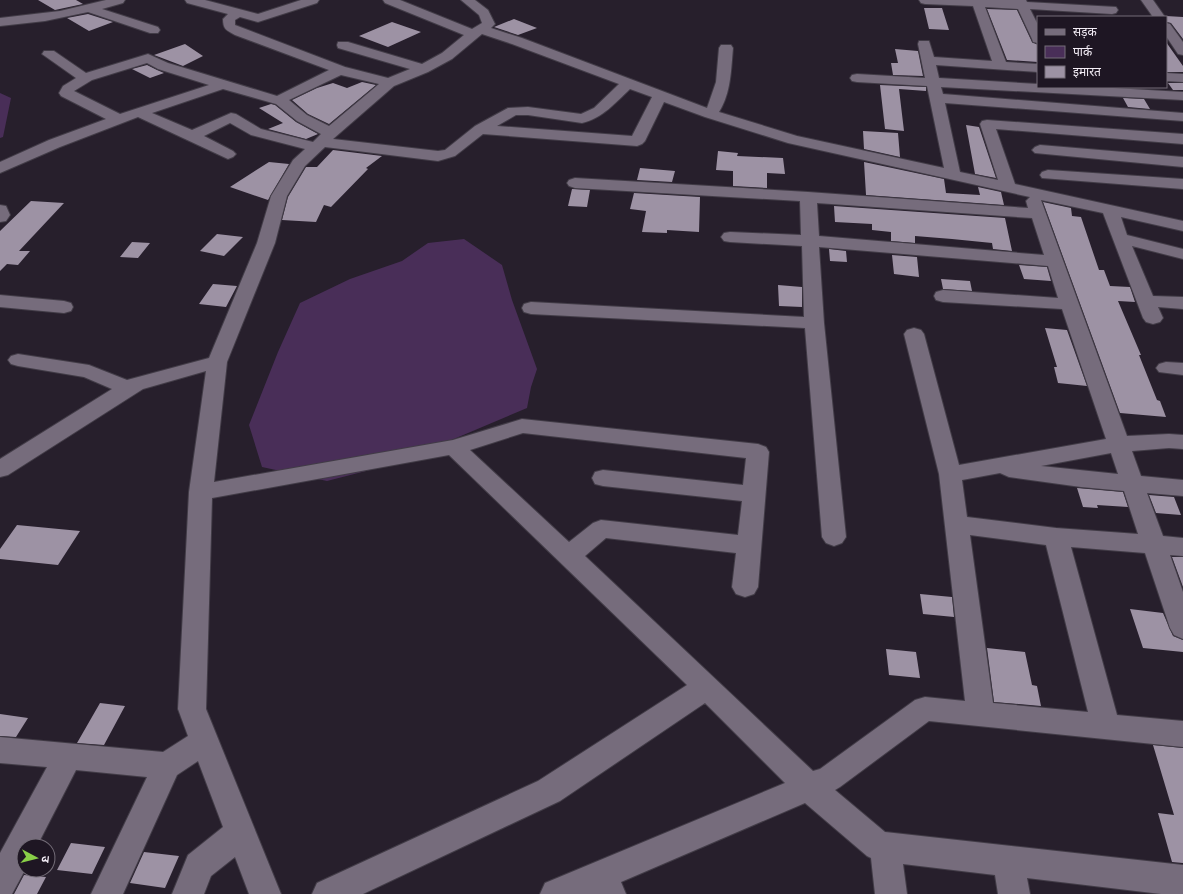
<svg xmlns="http://www.w3.org/2000/svg" width="1183" height="894" font-family="'Nunito Sans','Noto Sans Devanagari',sans-serif">
  <rect width="100%" height="100%" fill="#271f2c"/>
  <path fill="#492e58" d="M0,93L11,98L3,137L0,138Z
    M464,239L502,265L512,300L537,369L531,387L527,408L397,463L327,481L262,467L249,425L278,352L300,303L350,279L402,261L428,243Z"/>
  <path fill="#9d92a4" d="M38,0H76L83,4L55,10Z
    M924,8H942L949,30L929,29Z
    M987,9L1017,10L1032,42L1038,45V62L1007,60Z
    M88,14L113,22L89,31L67,18Z
    M1166,16L1183,17V39L1171,23L1166,22Z
    M514,19L537,28L518,35L494,27Z
    M392,22L421,32L388,47L359,36Z
    M1166,42L1183,66V72H1166Z
    M185,44L203,56L183,66L154,55Z
    M895,49L918,51L923,76L893,75L891,63H898Z
    M147,65L157,70L164,73L150,78L132,69Z
    M362,82L376,85L329,124L308,114L292,100L317,88L333,83L347,88Z
    M1168,83H1183V90H1173Z
    M880,85L926,87V91L899,89L904,131L885,129Z
    M1123,98L1144,99L1150,109L1128,107Z
    M271,104L275,105L296,122L318,134L306,139L268,129L283,123L259,108Z
    M966,125L979,127L996,178L975,174Z
    M863,131L898,133L900,157L864,149Z
    M333,150L382,156L366,168L368,169L331,207L324,205L316,222L282,220L288,197L306,167H317Z
    M718,151L738,153L737,156L783,158L785,174L767,173V188L733,186V171L716,170Z
    M269,162L289,164L268,200L230,187Z
    M864,162L944,179L946,193L980,195L978,187L1001,192L1004,205L866,195Z
    M640,168L675,171L672,182L637,180Z
    M572,189L590,190L587,207L568,206Z
    M634,193L700,197L699,232L667,230V233L642,232L646,211L630,209Z
    M31,201L64,203L19,251H30L18,265L7,264L0,271V231Z
    M1043,202L1071,208L1072,216L1081,217L1099,270H1104L1110,286L1130,287L1135,302L1118,301L1141,355H1139L1157,400L1160,401L1166,417L1120,413Z
    M834,206L1005,218L1012,251L993,249L992,243L952,239L915,236V243L891,241V232L872,230V224L835,222Z
    M217,234L243,237L224,256L200,251Z
    M132,242L150,243L138,258L120,257Z
    M829,249L846,251L847,262L830,261Z
    M892,255L917,257L919,277L894,274Z
    M1019,265L1047,267L1051,281L1024,279Z
    M941,279L970,281L972,291L943,289Z
    M213,284L237,286L226,307L199,304Z
    M778,285L802,287V307L779,306Z
    M1045,328L1067,330L1087,386L1058,383L1054,367H1057Z
    M1077,488L1123,492L1128,507L1097,505L1098,508L1083,507Z
    M1149,495L1174,497L1181,515L1156,513Z
    M17,525L80,531L58,565L0,559V549Z
    M1172,557H1183V587Z
    M920,594L952,597L954,617L923,614Z
    M1130,609L1163,613L1173,636L1183,640V652L1143,648Z
    M987,648L1025,652L1032,685L1037,686L1041,706L994,702Z
    M886,649L916,652L920,678L889,675Z
    M100,703L125,706L104,745L77,743Z
    M0,714L28,718L16,737L0,736Z
    M1153,745L1183,748V863L1172,862L1158,813L1174,815Z
    M71,843L105,847L92,874L57,870Z
    M144,852L179,856L165,888L130,883Z
    M24,875L46,877L37,894H14Z"/>
  <g fill="none" stroke-linecap="round" stroke-linejoin="round">
    <g stroke="#423c47" stroke-width="2">
      <path id="minor" d="M106,0H125L123,3L102,9L158,27L160,30L158,33H150L88,12L45,21L0,26V18L60,11Z
        M185,0H205L258,14L301,0H319L317,3L258,22L240,17L235,20V25L345,67L388,78L410,69L338,48L337,45L338,42H348L422,64L442,53L464,35L385,3L383,0H400L472,29L482,23L479,15L461,0H475L488,10L495,24L491,28L522,38L707,108L716,82L719,48L721,45H731L733,48C731,70 731,93 719,112L797,136L944,168L927,86L857,82L852,81L850,78L852,75L857,74L925,78L918,44L919,41H929L934,57L992,61L973,6L925,4L921,3L919,0H1026L1027,2L1116,7L1118,10L1116,13L1112,14L1030,9L1038,25V43L1033,42L1032,39L1018,9L985,7L1006,62L1038,64V72L936,65L939,78L1038,84V87H1096L1183,92V100L941,87L943,94L1183,113V121L945,103L960,172L998,180L980,124L982,121L987,120L1183,134V144L996,129L1015,184L1183,221V231L1121,217L1127,235L1183,249V259L1132,246L1153,296L1183,297V309L1158,307L1163,318L1160,322L1153,324L1146,322L1143,318L1103,213L1041,200L1127,436L1169,434L1183,435V449L1169,448L1132,451L1141,476L1183,480V496L1147,493L1163,536L1183,538V556L1170,555L1183,592V639L1174,635L1170,628L1145,553L1071,547L1117,715L1183,721V747L929,721L840,787L835,790L885,832L1183,865V894H1161L1027,878L1030,894H998L995,875L903,864L907,894H875L871,858L867,856L805,803L621,882L626,894H540L545,883L785,783L705,703L560,801L363,894H312L317,883L538,781L687,685L449,455L212,498L206,709L281,894H249L235,857L211,876L204,894H172L188,855L223,827L198,761L177,775L123,894H91L147,777L76,770L37,846H24L25,870L12,894H0V853L47,767L0,763V737L163,752L188,736L178,709L189,492L206,371L143,389L8,475L0,477V459L112,389L84,377L18,366L11,364L8,360L11,356L18,354L89,365L127,380L209,358L257,243L271,196L293,160L305,149L251,135L230,123L204,136L233,151L236,154L233,157L228,159L138,117L60,147L0,173V162L49,140L106,119L61,96L59,93L63,86L76,78L42,54L44,51H54L86,73L148,54L168,63L277,96L329,70L235,35C226,30 223,29 223,19L228,14L187,3ZM482,34L512,44L619,84L594,108L581,114L528,107L508,108L475,126L445,150L438,151L333,139L394,86L428,72L452,59ZM147,63L158,69L209,85L120,114L74,91L92,80ZM341,75L379,84L329,126L307,115L289,100ZM223,89L276,104L297,121L321,134L313,142L261,129L236,114L231,113L192,130L152,113ZM630,89L652,97L632,136L497,126L516,115H528L582,123C603,118 615,103 630,89ZM664,102L705,117L788,143L1030,197L1026,201L1028,208L808,192L575,178L569,180L567,183L569,186L575,188L800,201L801,235L730,232L724,233L721,237L724,241L730,242L802,246L804,317L531,302L524,304L522,308L524,312L531,314L805,328L822,537L826,543L834,546L842,543L846,537L824,323L819,247L1048,266L1058,298L943,290L936,292L934,296L936,300L943,302L1062,309L1106,439L959,465L924,334L921,330L914,328L907,330L904,334L939,474L965,701L925,697L915,700L820,769L813,771L585,556L606,538L736,553L732,587L736,594L745,597L754,594L758,587L769,452L766,447L758,444L522,419L453,440L214,482L227,362L275,243L287,196L305,166L325,147L438,161L455,156L483,134L637,146L642,144L645,141ZM817,203L1032,218L1044,255L819,236ZM523,433L746,458L743,485L603,470L595,472L592,478L595,484L603,486L742,501L738,535L601,520L593,523L569,542L470,450ZM1111,453L1118,474L1041,466ZM1000,473L1009,477L1081,487L1124,491L1138,534L1056,528L967,517L962,480ZM970,535L1046,545L1088,712L993,703Z
        M1141,0H1153L1165,17H1153Z
        M1166,23L1170,24L1183,42V55L1178,54L1166,36Z
        M1166,73L1183,74V82L1166,81Z
        M1040,145L1183,157V167L1035,153L1032,150L1035,147Z
        M1048,170L1183,179V189L1042,178L1040,175L1042,172Z
        M0,205L6,206L10,215L6,221L0,222Z
        M0,295L64,301L71,303L73,307L71,311L64,313L0,307Z
        M1166,362L1183,363V375L1159,372L1156,368L1159,364Z"/>
    </g>
    <use href="#minor" fill="#766c7c" fill-rule="evenodd"/>
  </g>
  <rect x="1037" y="16" width="130" height="72" fill="#1e1623" stroke="#746d78"/>
  <rect x="1045" y="29" width="20" height="6" fill="#766c7c" stroke="#746d78"/>
  <text x="1073" y="36" font-size="12" fill="#f5eff8">सड़क</text>
  <rect x="1045" y="46" width="20" height="12" fill="#492e58" stroke="#746d78"/>
  <text x="1073" y="56" font-size="12" fill="#f5eff8">पार्क</text>
  <rect x="1045" y="66" width="20" height="12" fill="#9d92a4" stroke="#746d78"/>
  <text x="1073" y="76" font-size="12" fill="#f5eff8">इमारत</text>
  <g transform="translate(36 858) rotate(97)"><circle r="19" fill="#1e1623" stroke="#746d78"/>
  <path d="M0-3L7 15L0 10L-7 15Z" fill="#89cf48"/>
  <text y="-6" font-size="11" font-weight="bold" text-anchor="middle" fill="#f5eff8">उ</text>
  </g>
</svg>
